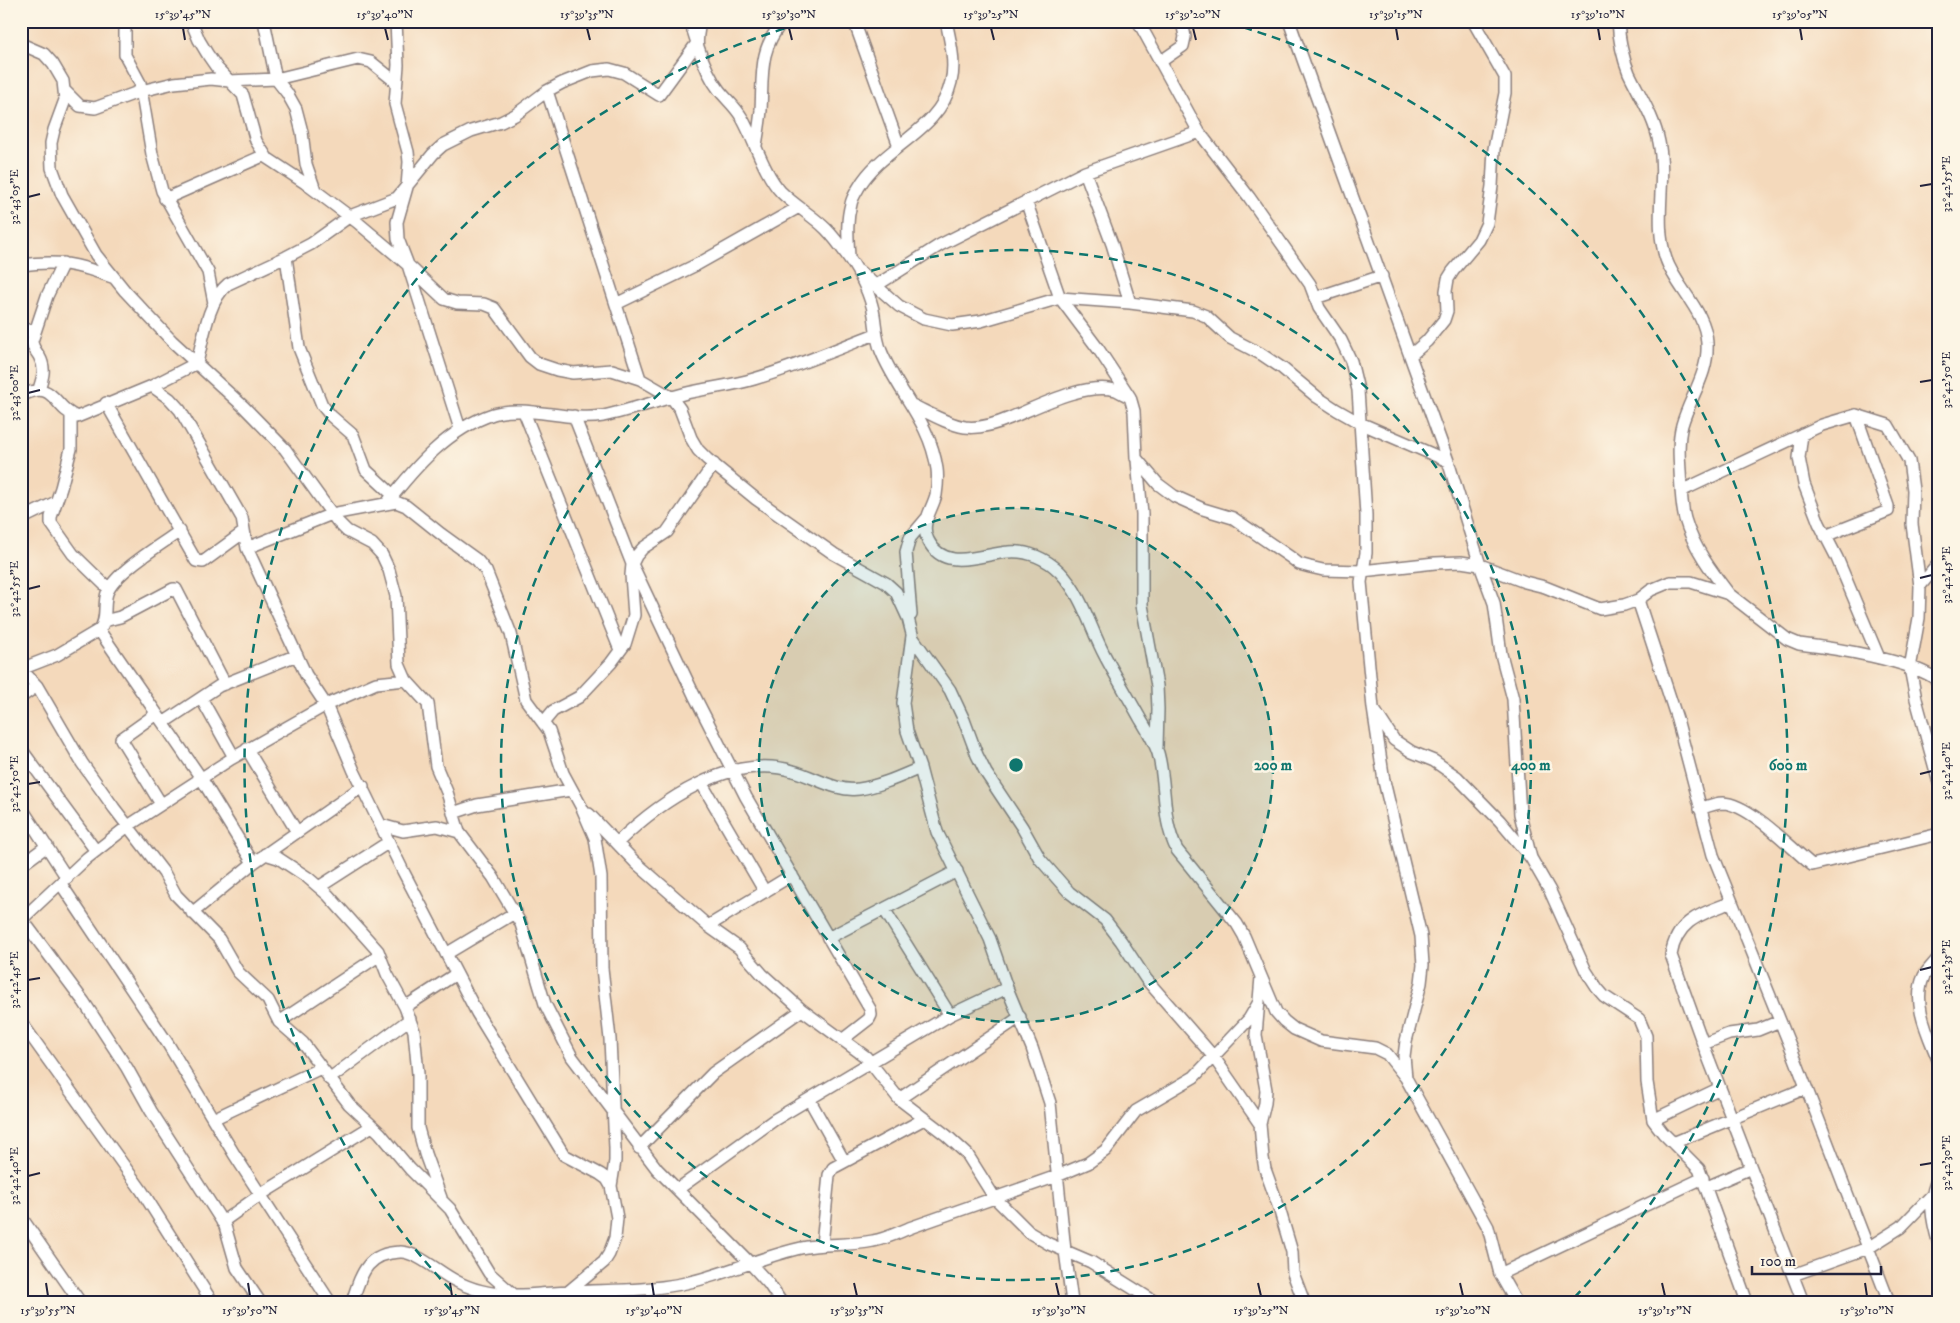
<svg xmlns="http://www.w3.org/2000/svg" width="1960" height="1323" font-family="'IM FELL DW Pica',serif">
  <rect width="100%" height="100%" fill="#fcf5e5"/>
  <filter id="ink" filterUnits="userSpaceOnUse"><feTurbulence type="fractalNoise" baseFrequency=".02" numOctaves="2"/><feDisplacementMap in="SourceGraphic" scale="10" xChannelSelector="R" yChannelSelector="G"/><feConvolveMatrix kernelMatrix="1 2 1 2 8 2 1 2 1" color-interpolation-filters="sRGB"/></filter>
  <filter id="wash" filterUnits="userSpaceOnUse"><feTurbulence type="fractalNoise" baseFrequency=".0096" numOctaves="4" result="noise"/><feDisplacementMap in="SourceGraphic" scale="20" xChannelSelector="R" yChannelSelector="G"/><feGaussianBlur stdDeviation="1.12" result="paint"/><feColorMatrix in="noise" values="0 0 0 0 0 0 0 0 0 0 0 0 0 0 0 0 0 1.4 0 .05"/><feComposite in="paint" operator="in"/></filter>
  <g filter="url(#wash)">
    <rect width="100%" height="100%" fill="#f4d9bb"/>
  </g>
  <g filter="url(#ink)">
    <g fill="none" stroke-linecap="round" stroke-linejoin="round">
      <g stroke="#8b7e7b" stroke-width="14">
        <path id="minor" d="M125,21V55L140,83L152,154L162,191L208,272L214,303
          M191,21L199,40L208,55L217,68L243,95L256,141L267,158L305,183L357,222L408,265L444,299L457,303L484,304L494,308L530,357L539,364L557,370L573,373L612,370L640,379L671,397L680,409L691,438L698,450L707,459L756,499L834,554L886,583L896,592L908,618L913,638L950,690L964,720L977,755L986,773L1022,827L1040,859L1069,892L1105,920L1121,941L1146,979L1213,1056L1260,1124
          M264,21L276,79L287,93L296,109L302,132L306,164L315,190
          M396,21L398,65L395,104L408,152L409,162L407,187L397,222L398,239L408,265L460,429
          M700,21C699,30 696,39 698,47C703,62 709,77 719,90C726,99 736,107 742,118C755,141 764,174 781,192C795,206 812,215 826,229C834,237 842,248 849,258C860,273 871,296 874,315C876,328 876,339 881,351C898,393 930,421 937,469C938,476 937,488 936,495C932,510 920,524 928,540C944,573 981,554 1008,552C1028,550 1047,559 1060,572C1083,596 1090,628 1105,656C1116,677 1129,698 1141,720C1147,730 1154,741 1158,753C1167,785 1161,819 1177,850L1237,924L1244,936L1276,1012L1284,1021L1294,1029L1321,1041L1375,1048L1387,1054L1406,1078L1488,1227L1500,1274L1516,1302
          M854,21L899,146
          M1138,21L1199,132L1249,197L1310,284L1319,308L1341,340L1351,361L1358,390L1366,515V553L1361,582L1373,708L1384,781L1421,936L1423,965L1421,983L1406,1041L1404,1056L1406,1078
          M1289,21L1448,461L1480,565L1494,603L1501,654L1513,699L1520,814L1531,858
          M1618,21C1619,39 1622,56 1629,73C1640,96 1654,117 1659,142C1667,181 1653,221 1666,259C1676,288 1706,311 1707,343C1709,373 1690,397 1682,425C1678,440 1679,456 1680,471C1681,487 1681,504 1685,519C1693,547 1712,572 1729,594
          M21,44L44,54L53,64L63,81L65,100L54,130L51,143L52,168L62,195L96,255L125,291L172,341L244,407L285,449L337,521L347,531L372,544L382,555L389,570L396,596L399,664L406,680L428,704L436,766L447,792L459,832L493,877L521,924L545,1004L572,1057L657,1169L750,1263L769,1284L781,1302
          M1160,62L1183,46L1185,37L1182,21
          M65,91L80,106L95,108L141,91L174,83L211,79L229,81L276,79L358,59L371,62L396,82
          M547,91L640,379
          M756,145C758,133 760,122 761,110C763,76 758,50 783,21
          M1085,172L1112,244L1130,303
          M165,199L265,155
          M1026,201L1060,298L1099,350L1130,397L1134,411L1136,458L1158,484L1174,496L1203,509L1233,518L1290,557L1299,564L1310,567L1323,570L1362,571L1435,563L1461,562L1480,565L1525,582L1545,587L1600,609L1624,605L1638,600L1651,590L1670,582H1691L1729,594L1787,639L1799,644C1833,648 1912,660 1939,681
          M286,257L299,348L322,405L331,416L353,435L366,470L393,495
          M849,257C848,239 846,222 851,204C852,198 856,192 859,187C883,146 940,131 951,82C956,63 950,40 946,21
          M21,265C59,260 77,264 112,277
          M859,271L899,306L924,319L952,325L981,321L1060,298L1130,303L1193,311L1206,316L1230,338L1261,354L1282,368L1317,397L1337,410L1360,423L1448,461
          M877,285L940,245L1085,172L1199,132
          M1315,298L1382,276
          M616,304L698,264L799,207
          M21,333L36,328
          M1411,355L1427,341L1444,320L1447,311L1446,291L1448,279L1453,271L1479,240L1487,223L1492,186L1494,149L1505,93V77L1473,21
          M152,386L170,399L180,410L242,518L247,548L306,675L326,705L354,771L403,871L477,1013L564,1155L600,1174L607,1179L611,1186L617,1218L615,1238L609,1254L604,1262L568,1292
          M39,389C43,377 46,368 39,356C36,351 32,347 32,341L47,296L63,263
          M21,396C56,378 52,408 77,417L152,386L197,363C203,339 208,300 228,284L286,257L311,244L350,216L397,198L433,154L443,145L471,131L501,122L515,115L547,91L562,83L592,71L609,69L624,73L659,95L697,43L690,21
          M106,403L196,561L203,562L244,532
          M912,405C929,413 947,424 965,427C981,429 996,424 1010,418C1039,406 1084,382 1116,390C1120,392 1125,395 1130,397
          M524,412L620,650
          M71,414V449L61,488L51,517V523L73,554L109,589
          M574,416L632,564L694,695L746,797L870,1009L871,1015L869,1019L842,1040
          M1802,434L1799,458L1804,484L1819,523L1837,558L1879,658
          M1137,460L1142,514V605L1157,686L1158,709L1157,747
          M1681,491L1822,425L1856,415L1888,425L1909,461L1913,490L1912,524L1920,586L1919,618L1910,668L1916,699L1939,783
          M387,503C415,467 448,429 493,414C525,404 568,422 603,416C630,410 657,401 683,394C707,388 731,386 754,379C795,367 835,350 875,334
          M21,519L56,502
          M1825,536L1888,511V506L1856,415
          M247,548L332,514L396,502L406,506L441,534L477,560L486,571L511,634L526,700L549,731L563,773L582,808L595,838L601,877L602,968L610,1039L615,1148V1161L611,1186
          M1920,586L1939,563
          M1638,600L1677,719L1713,855L1791,1048L1889,1302
          M911,615L906,552L910,538L926,519
          M104,621L120,617L173,589H176L225,684
          M99,630L201,778L253,863
          M912,636L903,703L907,731L920,768L937,832L990,939L1007,988L1032,1048L1050,1103L1065,1251L1072,1302
          M21,669L37,686L82,763L114,808L164,873L176,895L219,939L238,972L268,1000L279,1022L303,1043L349,1104L380,1133L410,1169L450,1209L489,1273L514,1295
          M21,669L57,655L99,630C108,621 103,605 107,593C115,572 160,545 180,531
          M21,697L37,686
          M201,698L234,757
          M1375,711L1394,740L1412,752L1434,761L1457,777L1500,821L1531,858L1550,891L1586,971L1597,988L1604,996L1639,1019L1646,1036L1647,1082L1653,1120L1663,1133L1699,1169L1747,1302
          M156,714L121,739L161,804
          M163,723L219,686L297,655
          M543,723L553,711L579,697L611,663L625,644L634,615L631,575L632,564L636,556L643,548L667,532L714,464
          M21,749L96,851
          M247,749L297,832
          M702,784L765,892
          M21,807L67,878
          M1700,809C1708,806 1715,803 1723,803C1750,804 1792,849 1812,865L1939,834
          M453,813L477,805L571,790
          M589,814L635,862L708,926L739,948L762,974L802,1010L866,1057L899,1099L946,1135L967,1154L994,1197L1030,1233L1049,1244L1091,1262L1155,1302
          M381,825L403,831L437,826L459,832
          M617,843C659,802 731,752 793,771C815,777 836,792 859,789C880,786 901,776 920,768
          M265,854L278,858L307,877L328,895L378,951L387,974L405,1007L414,1031L418,1074V1128L425,1154L441,1198
          M21,865L47,846
          M61,884L168,1044L234,1154L330,1302
          M319,887L389,842
          M1732,902C1702,914 1677,919 1671,955L1703,1044L1803,1302
          M884,909L950,1015
          M192,913L253,863L363,786
          M22,919L84,1002L127,1068L151,1111L225,1226L237,1268L260,1302
          M21,920L87,858L128,826L231,759L326,705L376,683L406,680
          M708,926L792,875
          M828,938L957,871
          M446,954L516,912
          M1939,957C1934,964 1928,969 1924,976C1911,1003 1929,1036 1939,1062
          M1261,977L1256,1035L1266,1090L1265,1103L1260,1124L1263,1158L1265,1169L1279,1208L1292,1252L1293,1273L1304,1302
          M405,1007L456,974
          M21,1022L142,1191L212,1302
          M279,1022L380,955
          M1703,1044L1729,1034L1758,1030L1780,1021
          M329,1079L410,1019
          M809,1099L844,1161
          M899,1099L1020,1017
          M213,1119L321,1068
          M1653,1120L1720,1088
          M1673,1143L1806,1088
          M639,1148L713,1073L802,1010
          M1939,1176C1927,1198 1932,1221 1939,1244
          M1707,1187L1751,1168
          M678,1189L774,1120L950,1015L1007,988
          M21,1217L80,1302
          M222,1222L260,1195L372,1126
          M822,1245L829,1175L833,1168L924,1119
          M1500,1274L1703,1178
          M1793,1275L1868,1248L1901,1227L1932,1195
          M352,1302C361,1275 366,1253 400,1252C416,1251 441,1274 456,1281C472,1290 493,1294 511,1295C531,1296 552,1292 572,1292C608,1290 645,1291 681,1284C722,1276 760,1257 801,1248C825,1243 849,1246 873,1241C886,1239 899,1232 912,1227L1057,1176L1088,1163L1106,1150L1136,1111L1194,1077L1249,1019L1259,1002"/>
      </g>
      <use href="#minor" stroke="#fff" stroke-width="11"/>
    </g>
  </g>
  <path fill="none" stroke="#22223b" stroke-width="2" d="M183,28L185,40M385,28L388,40M587,28L590,40M789,28L792,40M991,28L994,40M1193,28L1196,40M1396,28L1398,40M1598,28L1600,40M1800,28L1802,40M1920,186L1932,184M28,197L40,194M1920,382L1932,380M28,393L40,390M1920,578L1932,575M28,589L40,586M1920,774L1932,771M28,784L40,782M1920,970L1932,967M28,980L40,978M1920,1165L1932,1163M28,1176L40,1173M46,1283L48,1296M248,1283L250,1296M450,1283L452,1296M652,1283L654,1296M854,1283L857,1296M1056,1283L1059,1296M1258,1283L1261,1296M1460,1283L1463,1296M1662,1283L1665,1296M1865,1283L1867,1296"/>
  <circle cx="1016" cy="765" r="257" fill="#0f766e" fill-opacity=".12"/>
  <g fill="none" stroke="#0f766e" stroke-width="2.5" stroke-dasharray="9 6">
    <circle cx="1016" cy="765" r="257"/>
    <circle cx="1016" cy="765" r="515"/>
    <path d="M461 1301A772 772 0 0 1 803 23M1229 23A772 772 0 0 1 1571 1301"/>
  </g>
  <circle cx="1016" cy="765" r="8" fill="#0f766e" stroke="#fcf5e5" stroke-width="2.5"/>
  <g font-size="15" text-anchor="middle" font-weight="bold" fill="#0f766e" stroke="#fcf5e5" stroke-width="5" stroke-linejoin="round" paint-order="stroke">
    <text x="1273" y="770">200 m</text>
    <text x="1531" y="770">400 m</text>
    <text x="1788" y="770">600 m</text>
  </g>
  <rect width="1960" height="1323" fill="none" stroke="#fcf5e5" stroke-width="55"/>
  <path d="M1752 1266v8h129v-8" fill="none" stroke="#22223b" stroke-width="2.5"/>
  <text x="1760" y="1266" font-size="15" fill="#22223b" stroke="#fcf5e5" stroke-width="4" paint-order="stroke">100 m</text>
  <rect x="28" y="28" width="1904" height="1268" fill="none" stroke="#22223b" stroke-width="2"/>
  <g font-size="12" text-anchor="middle" fill="#22223b">
    <text x="183" y="18">15°39'45"N</text>
    <text x="385" y="18">15°39'40"N</text>
    <text x="587" y="18">15°39'35"N</text>
    <text x="789" y="18">15°39'30"N</text>
    <text x="991" y="18">15°39'25"N</text>
    <text x="1193" y="18">15°39'20"N</text>
    <text x="1396" y="18">15°39'15"N</text>
    <text x="1598" y="18">15°39'10"N</text>
    <text x="1800" y="18">15°39'05"N</text>
    <text transform="translate(1946 184) rotate(-90)" y="4">32°42'55"E</text>
    <text transform="translate(14 197) rotate(-90)" y="4">32°43'05"E</text>
    <text transform="translate(1946 380) rotate(-90)" y="4">32°42'50"E</text>
    <text transform="translate(14 393) rotate(-90)" y="4">32°43'00"E</text>
    <text transform="translate(1946 575) rotate(-90)" y="4">32°42'45"E</text>
    <text transform="translate(14 589) rotate(-90)" y="4">32°42'55"E</text>
    <text transform="translate(1946 771) rotate(-90)" y="4">32°42'40"E</text>
    <text transform="translate(14 784) rotate(-90)" y="4">32°42'50"E</text>
    <text transform="translate(1946 967) rotate(-90)" y="4">32°42'35"E</text>
    <text transform="translate(14 980) rotate(-90)" y="4">32°42'45"E</text>
    <text transform="translate(1946 1163) rotate(-90)" y="4">32°42'30"E</text>
    <text transform="translate(14 1176) rotate(-90)" y="4">32°42'40"E</text>
    <text x="48" y="1314">15°39'55"N</text>
    <text x="250" y="1314">15°39'50"N</text>
    <text x="452" y="1314">15°39'45"N</text>
    <text x="654" y="1314">15°39'40"N</text>
    <text x="857" y="1314">15°39'35"N</text>
    <text x="1059" y="1314">15°39'30"N</text>
    <text x="1261" y="1314">15°39'25"N</text>
    <text x="1463" y="1314">15°39'20"N</text>
    <text x="1665" y="1314">15°39'15"N</text>
    <text x="1867" y="1314">15°39'10"N</text>
  </g>
</svg>
